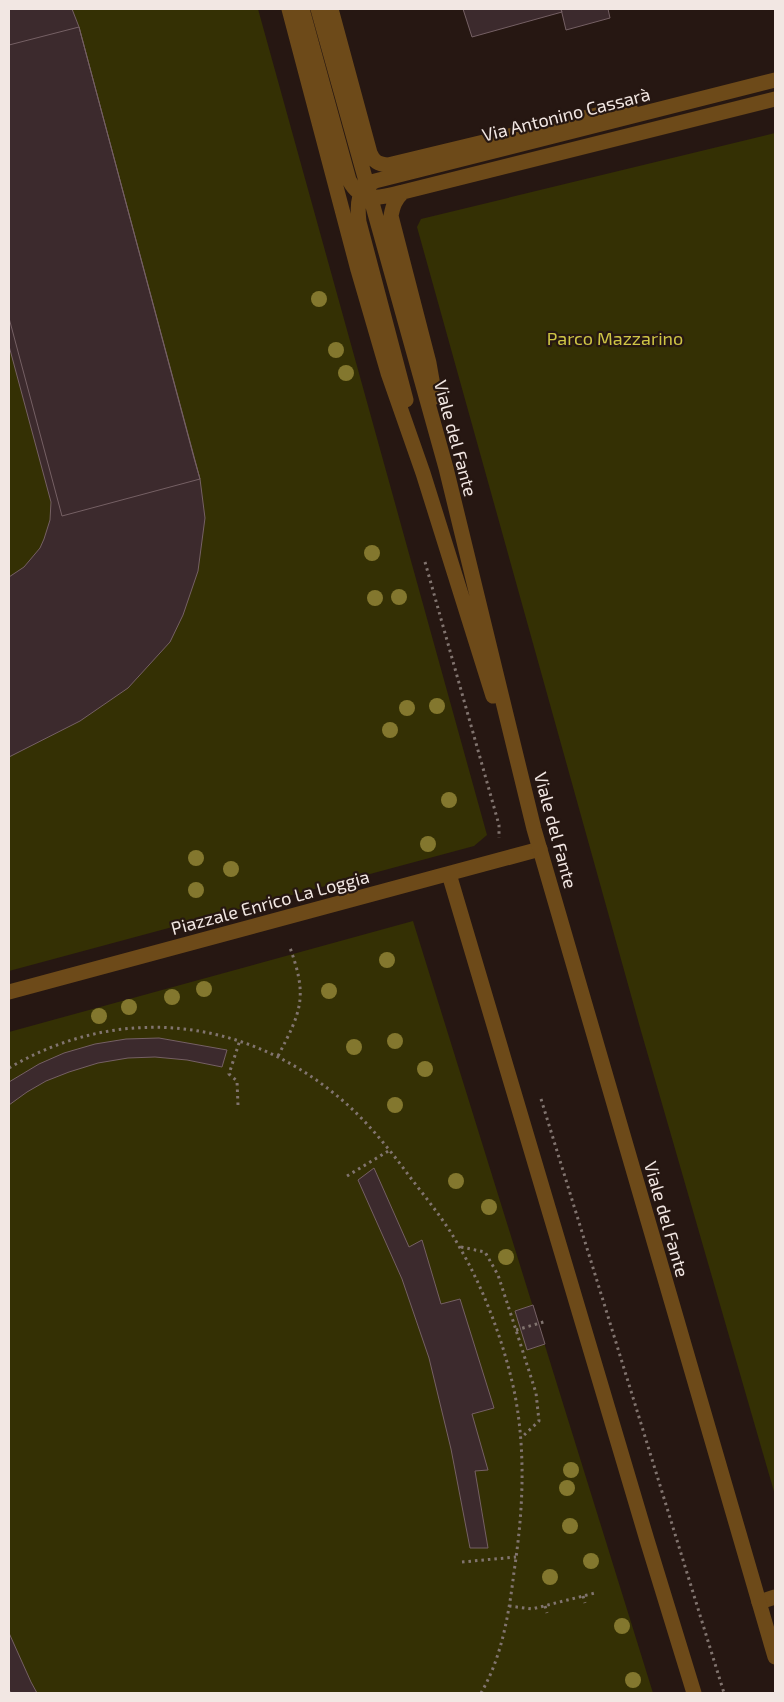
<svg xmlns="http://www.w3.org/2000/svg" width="784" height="1702" font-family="'Exo 2',sans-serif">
  <rect width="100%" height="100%" fill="#261712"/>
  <path fill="#343004" d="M9,9H258L487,835L474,846L9,971Z
    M775,133V1495L641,1031L417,227L421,219Z
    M413,921L653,1693H9V1032Z"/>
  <path fill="#3c2a2d" stroke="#756064" d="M9,9H72L79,27L194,458L200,479L205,518L198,571L183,615L170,642L128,688L80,721L9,757V577L24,567L40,548L44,539L50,520L51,502L9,346Z
    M463,9H561L562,12L472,37Z
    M561,9H608L610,18L566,30Z
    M79,27L200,479L62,516L9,318V45Z
    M159,1038L227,1050L222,1067L187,1060L155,1057L128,1058L98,1063L69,1072L46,1081L27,1092L9,1105V1082L39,1064L64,1053L95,1044L126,1039Z
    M374,1168L409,1247L422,1240L441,1304L460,1299L494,1408L472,1414L488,1470L475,1471L488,1548H470L451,1449L429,1358L402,1279L358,1180Z
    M533,1305L545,1344L527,1350L515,1311Z
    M9,1633L31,1682L37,1693H11L9,1690Z"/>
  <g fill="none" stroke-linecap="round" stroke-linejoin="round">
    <path stroke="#81746f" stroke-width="3" stroke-dasharray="2.5 4" stroke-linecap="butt" d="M425,562L499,825V838
      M278,1056C302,1010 308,996 289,945
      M9,1068C116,1005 240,1016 336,1095C366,1119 390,1150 413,1181C430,1203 447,1224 460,1248C485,1291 505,1346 515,1395C526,1454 523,1512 514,1572C509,1613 502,1657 481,1693
      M541,1099L724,1693
      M238,1105L237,1081L229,1074L240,1040
      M347,1176L390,1150
      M461,1247L485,1252L498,1275L516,1330L536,1393L539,1421L522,1437
      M516,1330L547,1321
      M462,1562L516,1557
      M583,1596L585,1603
      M509,1606L532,1609L595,1593
      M545,1606L547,1613"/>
    <path stroke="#6d4a19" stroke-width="15" d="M449,874L647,1540L694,1693
      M9,992L540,849
      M759,1602L775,1597"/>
    <path stroke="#6d4a19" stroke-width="15" d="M289,9L358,270L388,373L423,473L493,696
      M302,9L349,180C361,204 381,198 403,192L775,99
      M318,9L446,468L534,829L775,1657
      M331,9L370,153C374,162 378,164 388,165L630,107
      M403,192C395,200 393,205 391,216L429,363L435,397
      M406,400L359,222C357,204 357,190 375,181L775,80"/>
  </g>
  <g fill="#83772e">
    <circle cx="319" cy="299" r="8"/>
    <circle cx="336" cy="350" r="8"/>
    <circle cx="346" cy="373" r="8"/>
    <circle cx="372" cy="553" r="8"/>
    <circle cx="399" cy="597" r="8"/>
    <circle cx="375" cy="598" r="8"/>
    <circle cx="437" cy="706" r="8"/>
    <circle cx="407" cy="708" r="8"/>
    <circle cx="390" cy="730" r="8"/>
    <circle cx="449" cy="800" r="8"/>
    <circle cx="428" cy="844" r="8"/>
    <circle cx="196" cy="858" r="8"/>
    <circle cx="231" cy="869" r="8"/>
    <circle cx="196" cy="890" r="8"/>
    <circle cx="387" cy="960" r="8"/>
    <circle cx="204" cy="989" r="8"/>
    <circle cx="329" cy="991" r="8"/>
    <circle cx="172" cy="997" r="8"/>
    <circle cx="129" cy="1007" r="8"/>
    <circle cx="99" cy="1016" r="8"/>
    <circle cx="395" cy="1041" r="8"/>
    <circle cx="354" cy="1047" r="8"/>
    <circle cx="425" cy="1069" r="8"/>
    <circle cx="395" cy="1105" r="8"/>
    <circle cx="456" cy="1181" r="8"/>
    <circle cx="489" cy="1207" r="8"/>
    <circle cx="506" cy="1257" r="8"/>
    <circle cx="571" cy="1470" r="8"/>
    <circle cx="567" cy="1488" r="8"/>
    <circle cx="570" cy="1526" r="8"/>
    <circle cx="591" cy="1561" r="8"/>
    <circle cx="550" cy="1577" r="8"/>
    <circle cx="622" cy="1626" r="8"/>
    <circle cx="633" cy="1680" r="8"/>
  </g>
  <g text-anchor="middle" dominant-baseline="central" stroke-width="4.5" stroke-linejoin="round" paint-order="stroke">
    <g font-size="18" fill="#f2e7e3" stroke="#261712">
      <text transform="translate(566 114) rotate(-14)">Via Antonino Cassarà</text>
      <text transform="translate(456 438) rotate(75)">Viale del Fante</text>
      <text transform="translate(556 830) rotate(75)">Viale del Fante</text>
      <text transform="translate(270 902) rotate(-15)">Piazzale Enrico La Loggia</text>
      <text transform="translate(667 1219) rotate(74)">Viale del Fante</text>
    </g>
    <g font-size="18" fill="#cfc545" stroke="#261712">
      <text x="615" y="338">Parco Mazzarino</text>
    </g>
  </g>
  <rect width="784" height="1702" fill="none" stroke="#f2e7e3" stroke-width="20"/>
</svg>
